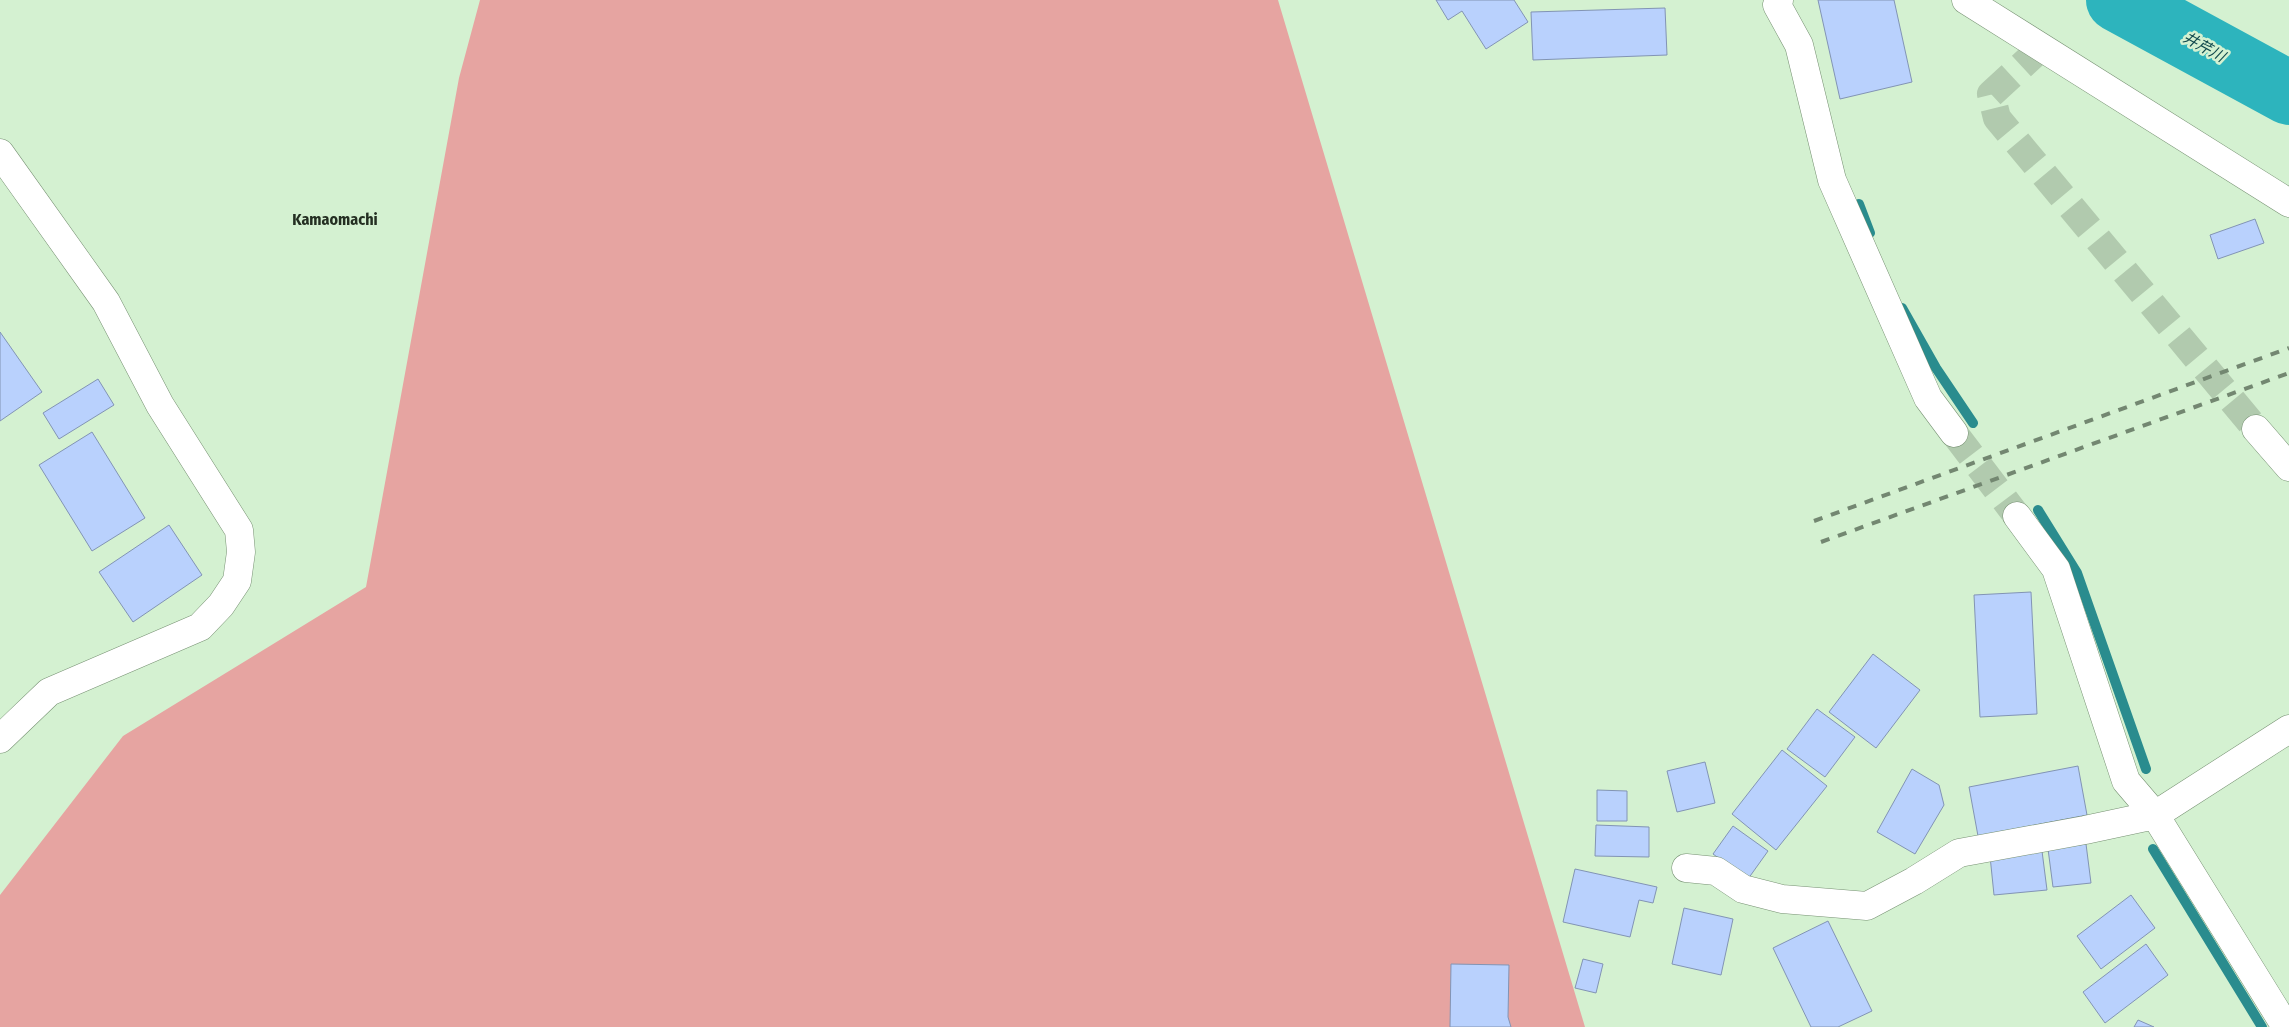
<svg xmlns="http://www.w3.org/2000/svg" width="2289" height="1027" font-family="'Fira Sans Condensed','Noto Sans JP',sans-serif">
  <rect width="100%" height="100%" fill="#d4f1d1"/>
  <path fill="#e6a4a1" d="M480,0H1278L1585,1027H0V895L123,736L366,587L459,78Z"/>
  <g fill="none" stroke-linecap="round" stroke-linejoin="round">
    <path stroke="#2a8c8e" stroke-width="10" d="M1859,204L1870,233
      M1902,308L1936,368L1973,423
      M2038,510L2077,573L2146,769
      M2153,849L2262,1027"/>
    <path stroke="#2db4bd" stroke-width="64" d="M2118,0L2289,93"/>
  </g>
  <path fill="#b9d1fd" stroke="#8294b4" d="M1436,0H1514L1528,22L1486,49L1462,11L1448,20Z
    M1818,0H1894L1912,82L1840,99Z
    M1665,8L1667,55L1533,60L1531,12Z
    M2255,219L2264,243L2218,259L2210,235Z
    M0,332L42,392L0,421Z
    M98,379L114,405L59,439L43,413Z
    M92,432L145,518L92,551L39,465Z
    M169,525L202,575L133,622L99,572Z
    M2031,592L2037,714L1980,717L1974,595Z
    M1873,654L1920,690L1876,748L1829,712Z
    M1817,709L1855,737L1825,777L1787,749Z
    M1782,750L1827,786L1776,850L1732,814Z
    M1705,762L1715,803L1677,812L1667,771Z
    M2078,766L2087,815L1978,836L1969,787Z
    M1912,769L1939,785L1944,805L1915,854L1877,832Z
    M1597,790L1627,791V821H1597Z
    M1596,825L1649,827V857L1595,856Z
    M1733,826L1768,851L1748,879L1713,854Z
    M2086,844L2091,883L2053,887L2048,849Z
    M2042,851L2047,890L1994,895L1990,856Z
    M1575,869L1657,887L1653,903L1639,900L1630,937L1563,922Z
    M2131,895L2155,928L2101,969L2077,936Z
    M1684,908L1733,919L1721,975L1672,964Z
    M1828,921L1872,1011L1838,1027H1811L1773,948Z
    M2146,944L2168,975L2105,1023L2083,992Z
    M1583,959L1603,964L1596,993L1575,988Z
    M1451,964L1509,965L1508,1017L1511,1027H1450Z
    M2138,1020L2154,1027H2134Z"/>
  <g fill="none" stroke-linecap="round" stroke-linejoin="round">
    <path stroke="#b1caae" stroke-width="28" stroke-dasharray="28 14" stroke-linecap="butt" d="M2042,47L1991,94L1997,118L2256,429
      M1954,433L2017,516"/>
    <g stroke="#779173" stroke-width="29">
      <path id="minor" d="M1779,0L1777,5L1799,45L1832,180L1928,398L1954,433
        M1966,0L2289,203
        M0,153L106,302L160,405L239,530L241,552L237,581L221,605L200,627L49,692L0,739
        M2256,429L2289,467
        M2017,516L2056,569L2126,781L2155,815L2286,1027
        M1686,868L1716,871L1743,889L1782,899L1867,906L1914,881L1959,853L2085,830L2155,815L2289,729"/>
    </g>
    <use href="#minor" stroke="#fff" stroke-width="28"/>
    <path stroke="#738771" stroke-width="4" stroke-dasharray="9 9" stroke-linecap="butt" d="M1814,521L2289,348
      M1821,542L2289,373"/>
  </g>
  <g text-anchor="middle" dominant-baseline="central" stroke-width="5" stroke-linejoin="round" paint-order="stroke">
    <g font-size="15" font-style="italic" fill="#11494d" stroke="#d4f1d1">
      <text transform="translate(2204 47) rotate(29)">井芹川</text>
    </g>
    <g font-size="16" font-weight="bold" fill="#242f22" stroke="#d4f1d1">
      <text x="335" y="219">Kamaomachi</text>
    </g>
  </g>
</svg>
